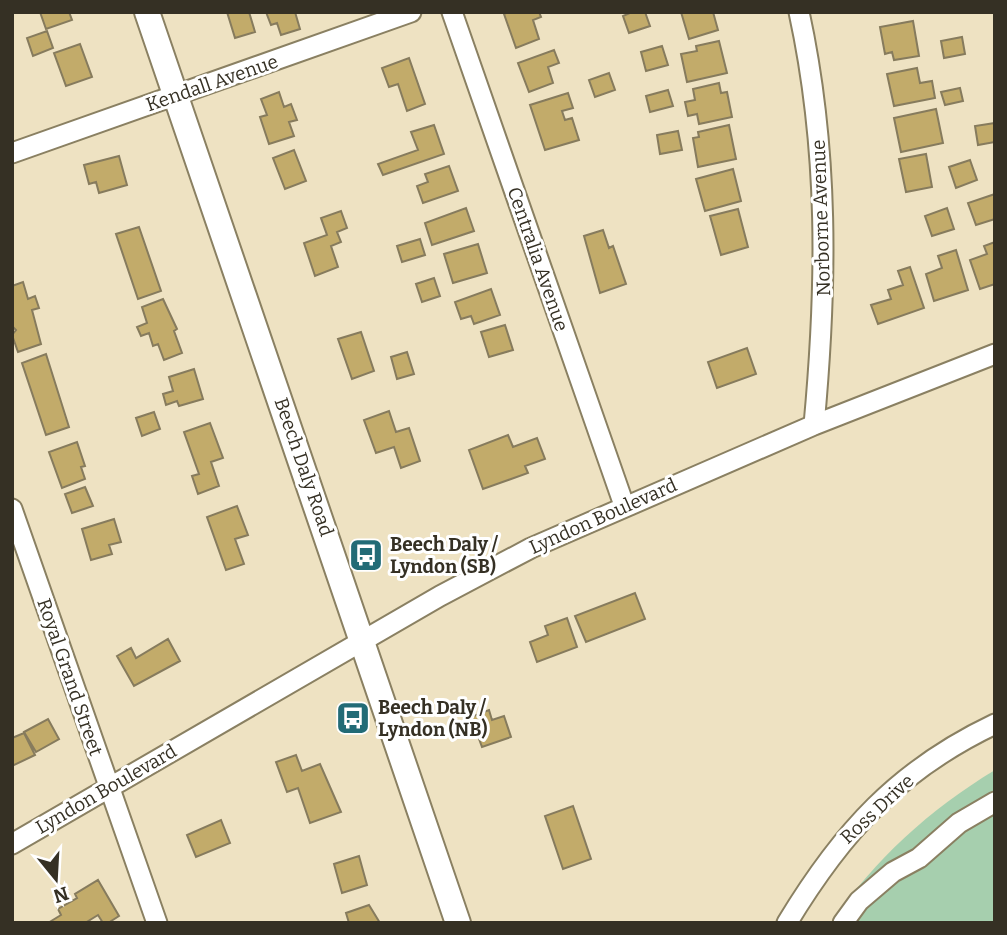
<svg xmlns="http://www.w3.org/2000/svg" width="1007" height="935" font-family="Bitter,serif">
  <rect width="100%" height="100%" fill="#eee2c2"/>
  <path fill="#a6cfae" d="M995,770V923H831C875,859 929,810 995,770Z"/>
  <path fill="#c2ab6a" stroke="#867b5d" stroke-width="2" d="M40,12H69L72,20L46,29Z
    M227,12H249L255,32L235,38Z
    M266,12H295L300,29L281,35L277,23L271,25Z
    M508,12H539L541,17L533,20L539,39L516,48L504,14Z
    M632,12H645L650,26L629,33L623,16Z
    M681,12H713L718,30L689,39Z
    M913,21L919,56L894,60L892,52L885,54L880,27Z
    M47,31L53,48L33,56L27,38Z
    M962,37L965,54L944,58L941,41Z
    M719,41L727,73L687,82L681,54L697,51L696,46Z
    M80,44L92,77L66,86L54,53Z
    M662,46L668,65L646,71L641,52Z
    M554,50L559,63L548,67L553,83L529,92L518,63Z
    M409,58L425,104L407,111L398,84L389,87L382,68Z
    M917,68L920,83L932,81L935,98L894,106L887,74Z
    M609,73L615,90L595,97L589,80Z
    M719,83L721,93L727,92L732,117L699,124L697,114L688,116L685,102L695,100L693,89Z
    M960,88L963,101L945,105L941,92Z
    M668,90L673,106L650,112L646,96Z
    M279,92L284,107L291,104L297,120L289,122L294,136L269,144L260,117L267,115L261,99Z
    M568,93L573,108L562,111L565,120L572,118L579,140L545,150L530,105Z
    M936,109L943,143L901,152L894,118Z
    M995,123V142L978,145L975,126Z
    M434,125L444,154L383,175L378,164L418,150L411,132Z
    M729,125L736,159L698,167L693,138L699,137L698,132Z
    M678,131L682,150L660,154L657,135Z
    M294,150L306,181L285,189L273,158Z
    M926,154L932,187L906,192L899,159Z
    M119,156L127,185L99,193L96,182L89,184L84,165Z
    M970,160L977,180L956,188L949,167Z
    M449,166L458,191L423,203L417,186L428,182L425,174Z
    M733,169L741,201L705,211L696,179Z
    M995,194V219L976,225L968,203Z
    M466,208L474,231L432,245L425,223Z
    M947,208L954,229L932,236L925,216Z
    M738,209L748,247L721,255L710,216Z
    M341,211L347,228L337,232L341,242L331,246L338,267L315,276L304,243L327,235L321,218Z
    M139,227L161,291L138,299L116,234Z
    M603,230L609,248L613,246L626,284L600,293L584,236Z
    M420,239L425,255L402,262L397,246Z
    M995,242V284L980,289L970,260L987,254L984,246Z
    M478,244L487,273L453,283L444,254Z
    M956,250L968,290L934,301L926,274L942,268L938,256Z
    M910,267L924,308L878,324L871,305L891,299L888,290L903,285L898,271Z
    M434,278L440,296L422,302L416,284Z
    M23,282L28,299L35,296L39,308L32,310L41,344L18,352L12,335L16,330L12,326V286Z
    M491,289L500,315L474,324L471,316L461,319L455,302Z
    M163,299L177,329L174,331L182,353L164,360L158,344L153,346L149,333L141,336L137,327L147,323L142,307Z
    M505,325L513,350L489,357L481,332Z
    M361,332L374,371L352,379L338,339Z
    M747,348L756,374L717,388L708,362Z
    M407,352L414,374L397,379L391,357Z
    M46,354L69,427L46,435L22,363Z
    M194,369L203,399L179,406L177,401L166,405L163,394L173,391L169,377Z
    M389,411L396,432L409,428L420,461L401,468L394,447L376,453L364,420Z
    M154,412L160,429L142,436L136,418Z
    M210,423L223,458L211,462L219,486L198,494L192,476L199,474L184,432Z
    M508,435L513,447L537,438L545,459L525,466L528,473L483,489L469,450Z
    M77,442L85,466L81,467L85,479L62,488L49,452Z
    M85,487L93,506L72,513L65,494Z
    M237,506L248,535L235,539L244,564L226,570L207,517Z
    M114,519L121,542L109,545L112,554L91,560L82,529Z
    M635,593L645,619L586,642L575,616Z
    M567,618L577,647L537,662L530,642L548,635L545,626Z
    M168,639L180,661L134,686L117,656L131,648L136,658Z
    M489,710L492,720L504,716L511,737L482,747L471,717Z
    M48,719L59,739L36,752L24,732Z
    M24,733L35,755L12,766V738Z
    M296,755L302,771L320,764L341,812L310,823L298,788L287,792L276,762Z
    M573,806L591,859L563,869L545,816Z
    M221,820L230,843L196,857L187,835Z
    M359,856L367,885L342,893L334,864Z
    M98,880L119,916L108,923H103L98,915L85,923H48L61,915L58,909L77,898L75,894Z
    M369,905L380,923H349L346,913Z"/>
  <g fill="none" stroke-linecap="round" stroke-linejoin="round">
    <g stroke="#8a8062" stroke-width="23">
      <path id="minor" d="M452,12L624,505
        M799,12C829,150 827,285 814,425
        M12,153L411,12
        M12,509L157,923
        M12,844L440,596L531,548L814,425L995,354
        M787,923C842,832 898,770 995,724
        M843,923L859,901L893,872L919,858L959,823L995,802"/>
    </g>
    <g stroke="#8a8062" stroke-width="28">
      <path id="major" d="M147,12L458,923"/>
    </g>
    <use href="#minor" stroke="#fff" stroke-width="19"/>
    <use href="#major" stroke="#fff" stroke-width="24"/>
  </g>
  <defs>
    <g id="bus-square" transform="scale(1.75)"><rect x="-9" y="-9" width="18" height="18" rx="4" fill="#226b76" stroke="#fff"/><path d="M-5-6H5V4H4V6H2V4H-2V6H-4V4H-5ZM-3.5-4V0h7V-4ZM-3.5 1.2v1.5H-2V1.2ZM2 1.2v1.5H3.5V1.2Z" fill="#fff"/></g>
  </defs>
  <g fill-rule="evenodd">
    <use href="#bus-square" x="366" y="555"/>
    <use href="#bus-square" x="353" y="718"/>
  </g>
  <g text-anchor="middle" dominant-baseline="central" stroke-width="6" stroke-linejoin="round" paint-order="stroke">
    <g font-size="19" fill="#353024" stroke="#fff">
      <text transform="translate(212 83) rotate(-19)">Kendall Avenue</text>
      <text transform="translate(821 218) rotate(-92)">Norborne Avenue</text>
      <text transform="translate(538 259) rotate(71)">Centralia Avenue</text>
      <text transform="translate(304 467) rotate(71)">Beech Daly Road</text>
      <text transform="translate(603 516) rotate(-24)">Lyndon Boulevard</text>
      <text transform="translate(70 677) rotate(71)">Royal Grand Street</text>
      <text transform="translate(106 789) rotate(-30)">Lyndon Boulevard</text>
      <text transform="translate(877 809) rotate(-43)">Ross Drive</text>
    </g>
    <g font-size="19" font-weight="bold" fill="#353024" stroke="#fff" text-anchor="start">
      <text x="390" y="544">Beech Daly /<tspan x="390" dy="22">Lyndon (SB)</tspan></text>
      <text x="378" y="707">Beech Daly /<tspan x="378" dy="22">Lyndon (NB)</tspan></text>
    </g>
  </g>
  <rect width="1007" height="935" fill="none" stroke="#353024" stroke-width="28"/>
  <g transform="translate(56 879) rotate(162)" stroke="#ffffff" stroke-width="5" paint-order="stroke">
  <path d="M0-5L12 26L0 18L-12 26Z" fill="#353024"/>
  <text y="-10" font-size="19" font-weight="bold" text-anchor="middle" fill="#353024">N</text>
  </g>
</svg>
